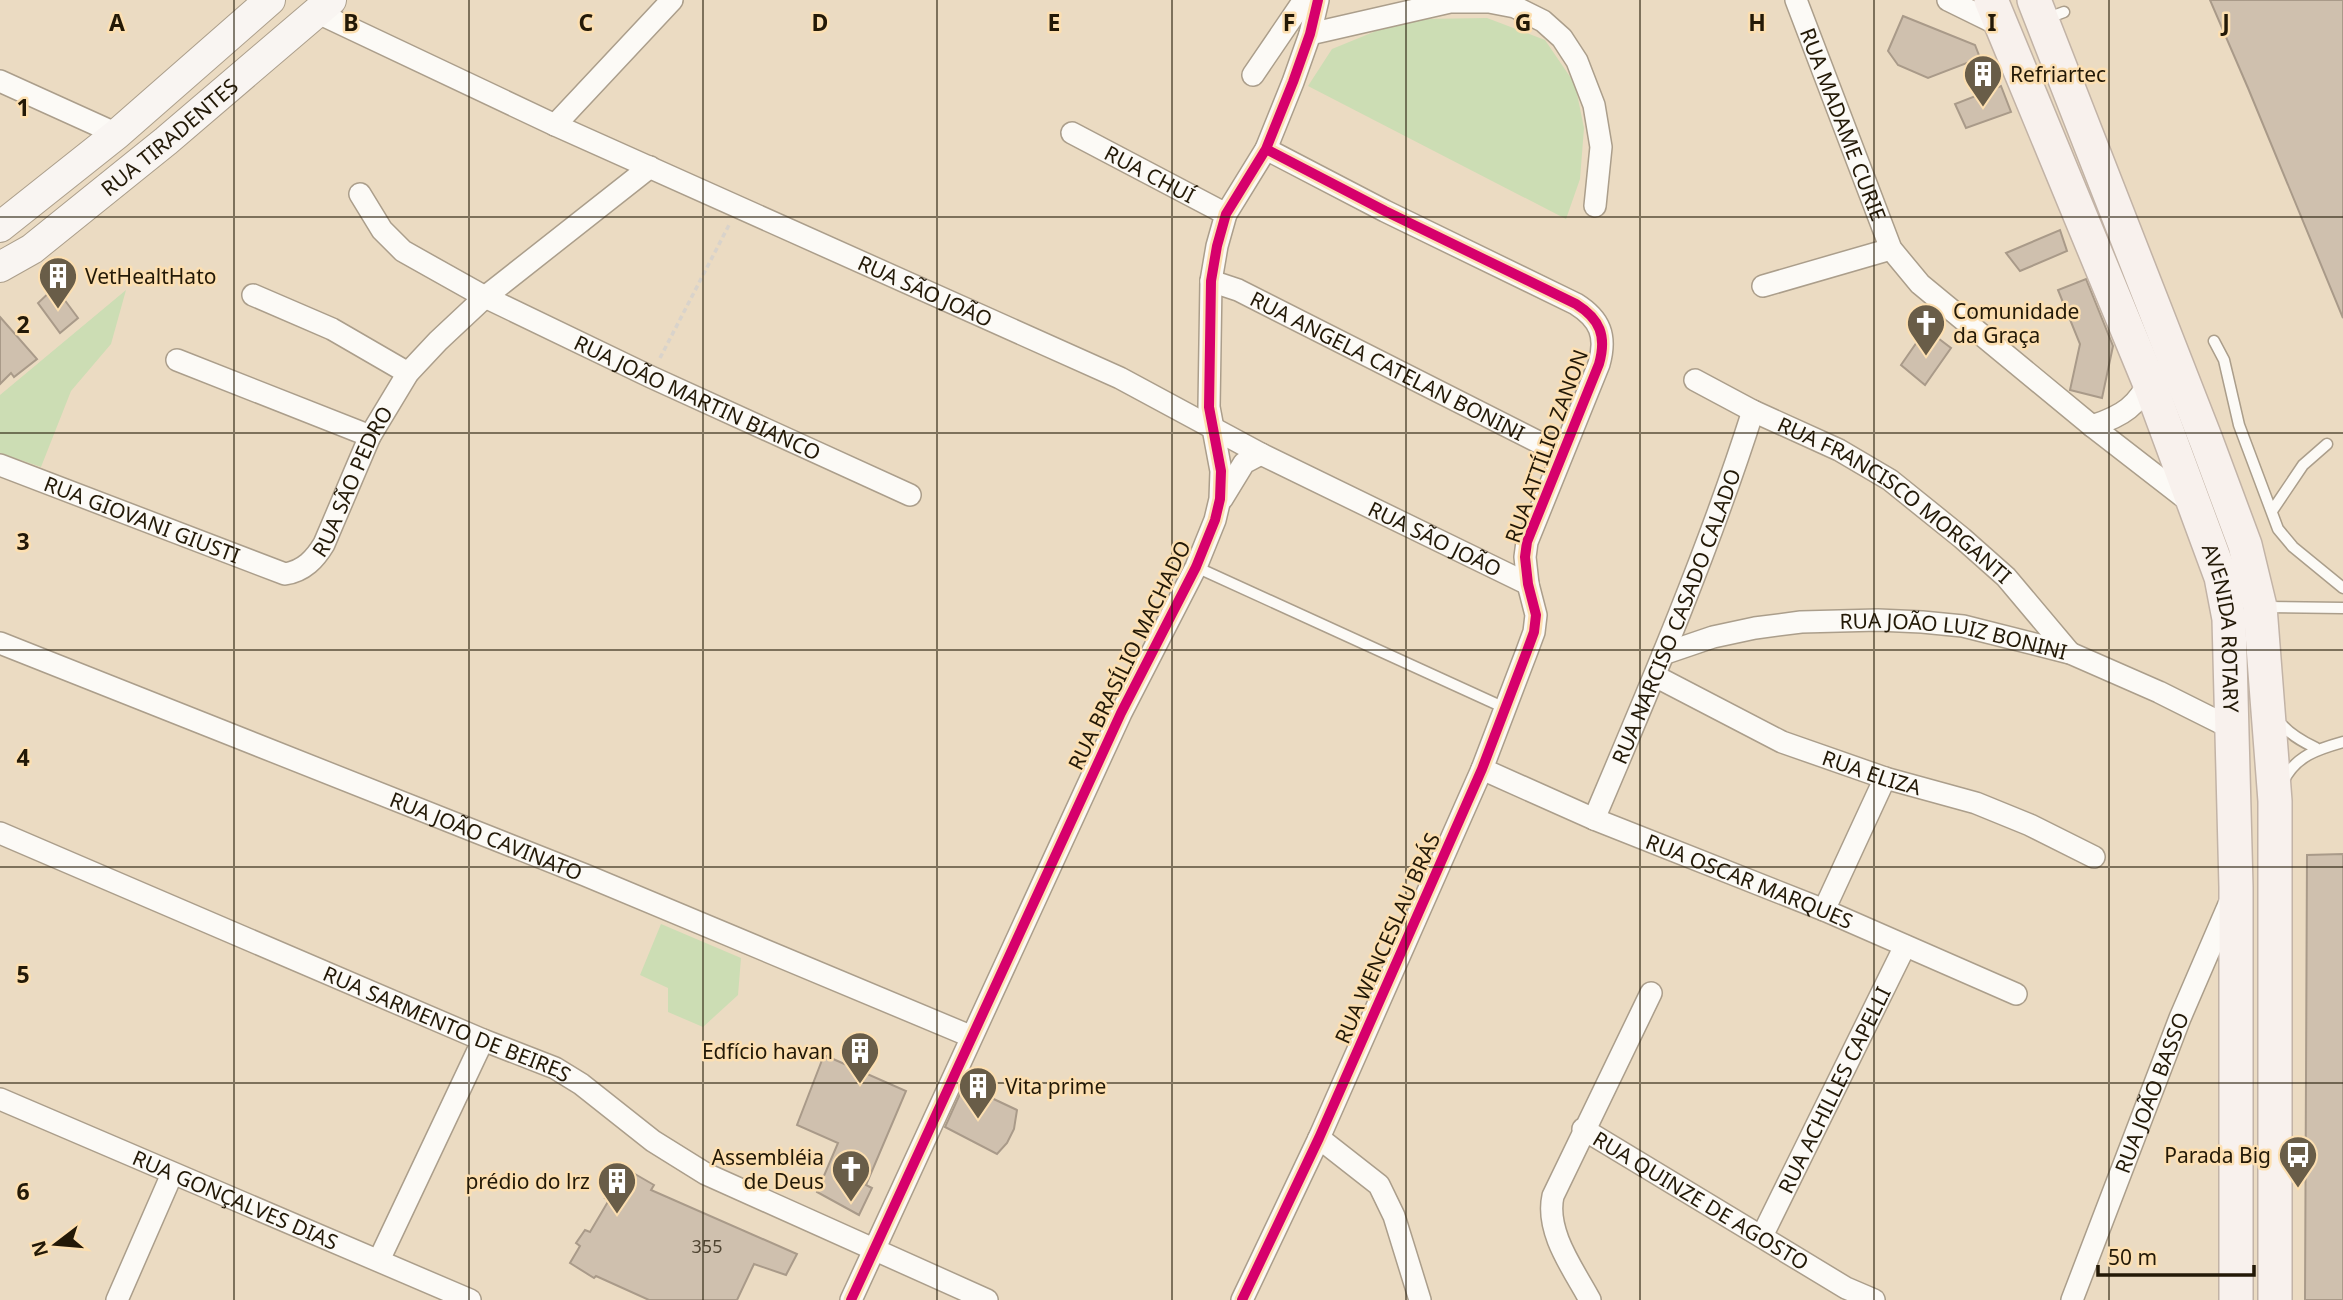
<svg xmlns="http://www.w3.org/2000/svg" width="2343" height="1300" font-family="'Noto Sans',sans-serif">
  <rect width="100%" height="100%" fill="#ebdbc2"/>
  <path fill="#ccddb4" d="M1487,18L1545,40L1575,84L1584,128L1580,179L1566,219L1308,86L1332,49L1376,31L1421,19Z
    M126,290L111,344L71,391L41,467L0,453V395Z
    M661,924L741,958L738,995L703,1027L668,1012V988L640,975Z"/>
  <path fill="#cfc0ae" stroke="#a99a89" stroke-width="2" d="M2210,0H2343V318L2248,88Z
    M1903,16L1975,45L1980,58L1928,78L1898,65L1888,51Z
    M2001,86L2011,112L1966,128L1955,104Z
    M2060,230L2067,251L2020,271L2006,253Z
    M2086,279L2113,346L2102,398L2070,390L2080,344L2058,290Z
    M55,287L78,318L60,333L38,303Z
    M0,317L37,359L14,377L11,373L0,384Z
    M1926,329L1951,348L1925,385L1901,365Z
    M2343,854V1300H2305L2307,855Z
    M824,1055L906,1091L866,1185L872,1188L859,1215L817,1192L838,1143L797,1125Z
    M964,1085L1017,1110L1014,1129L1007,1143L997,1154L945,1127Z
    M628,1170L654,1185L651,1190L797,1254L786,1275L754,1264L737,1300H649L596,1276L594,1278L570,1263L580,1246L576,1243L585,1230L590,1232L609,1200L605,1198L614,1184L618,1187Z"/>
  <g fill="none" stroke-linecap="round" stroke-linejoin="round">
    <g stroke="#ab9e8b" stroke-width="13">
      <path id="lane" d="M2045,19L2064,12
        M2214,341L2224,360L2239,425L2278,529L2293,547L2343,588
        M2272,511L2303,465L2327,444
        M1196,567L1505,708
        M2263,607L2343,608
        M2277,719C2287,733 2301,741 2316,748
        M2283,782C2295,756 2318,749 2343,742"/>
    </g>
    <g stroke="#ab9e8b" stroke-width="24">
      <g id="street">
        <path id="s1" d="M1796,0L1891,249L1920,284L2092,426L2190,502"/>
        <path d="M1948,0L2001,26"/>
        <path id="s2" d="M316,12L555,125L1120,378L1261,454L1528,584"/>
        <path d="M1310,34L1450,2H1489L1515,7L1543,21L1562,38L1577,61L1594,105L1601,147L1595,206"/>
        <path d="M1253,75L1304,0"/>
        <path d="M0,81L117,134"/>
        <path d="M555,125L672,0"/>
        <path id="s3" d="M1072,133L1226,214"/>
        <path id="s4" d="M360,194L382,230L403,251L485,297L651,377L910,495"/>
        <path id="s5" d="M1211,281L1238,290L1562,454"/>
        <path d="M1763,286L1891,249"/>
        <path d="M253,295L332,329L408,373"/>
        <path d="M177,360L370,436"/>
        <path id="s6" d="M1695,380L1753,411L1839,450L1890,480L1962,538L2006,577L2070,653"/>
        <path d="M2092,426C2123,416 2138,406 2152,376"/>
        <path id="s7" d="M0,465L285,574C304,571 315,559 324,544L370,436L408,373L438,341L485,297L650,167"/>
        <path d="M1222,499L1244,463L1261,454"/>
        <path id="s8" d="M0,643L585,875L970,1036"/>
        <path id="s9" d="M1663,654L1713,637L1755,628L1801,622L1878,620L1922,622L1963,626L2070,653L2159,692L2231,728"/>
        <path id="s10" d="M1655,676L1782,742L1885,778L1976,803L2030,825L2094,857"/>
        <path id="s11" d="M1482,769L1594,819L1824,910L2016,994"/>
        <path id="s12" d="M1594,819C1651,685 1709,549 1753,411"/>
        <path id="s13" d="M0,833L483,1040L555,1068L581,1084L653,1141L706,1174L987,1300"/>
        <path d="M1824,910L1885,778"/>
        <path id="s14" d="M0,1099L470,1300"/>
        <path id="s15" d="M1583,1129L1846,1288L1874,1300"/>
        <path d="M1319,1138L1379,1185L1394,1216L1420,1300"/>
        <path id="s16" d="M1762,1236L1905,946"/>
        <path d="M379,1260L483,1040"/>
        <path d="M117,1300L172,1174"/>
        <path d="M851,1300L1121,713L1196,567L1215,520L1220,499L1221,471L1209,407L1211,281L1217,246L1226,214L1266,149L1293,82L1310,34L1318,0"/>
        <path d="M1242,1300L1319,1138L1482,769L1527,651L1534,632L1536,615L1528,584L1525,557L1527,542L1599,364C1607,336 1600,319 1576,304L1385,211L1266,149"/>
        <path d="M1590,1300C1574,1270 1545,1232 1553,1196L1651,993"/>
        <path id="s17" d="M2072,1300L2180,1018L2230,902"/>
      </g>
    </g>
    <g stroke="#ab9e8b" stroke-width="32">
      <g id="secondary">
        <path d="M0,227L117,134L270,0"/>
        <path id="s18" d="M0,267L32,249L166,141L331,0"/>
      </g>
    </g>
    <g stroke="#c2b3a6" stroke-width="36">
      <g id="primary">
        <path id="s19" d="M1991,0L2149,382L2221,577L2229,619L2236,887V1300"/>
        <path d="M2034,0L2206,440L2245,545L2260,607L2275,801V1300"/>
      </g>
    </g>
    <path stroke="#d9d3cb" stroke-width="3.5" stroke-dasharray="5 3.5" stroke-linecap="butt" d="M660,358L729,225"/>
    <use href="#lane" stroke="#fcfaf6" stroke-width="10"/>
    <use href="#street" stroke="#fcfaf6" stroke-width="21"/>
    <use href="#secondary" stroke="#f9f5f2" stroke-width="30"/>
    <use href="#primary" stroke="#f8f1ed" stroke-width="33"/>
    <g stroke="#fcdfb1" stroke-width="15">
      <path id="cycleway" d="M851,1300L1121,713L1196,567L1215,520L1220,499L1221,471L1209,407L1211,281L1217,246L1226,214L1266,149L1293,82L1310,34L1318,0
        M1242,1300L1319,1138L1482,769L1527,651L1534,632L1536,615L1528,584L1525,557L1527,542L1599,364C1607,336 1600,319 1576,304L1385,211L1266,149"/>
    </g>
    <use href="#cycleway" stroke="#d6006c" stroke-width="10"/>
  </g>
  <path fill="none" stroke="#231907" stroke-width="2" stroke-opacity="0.55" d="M234,0V1300M469,0V1300M703,0V1300M937,0V1300M1172,0V1300M1406,0V1300M1640,0V1300M1874,0V1300M2109,0V1300M0,217H2343M0,433H2343M0,650H2343M0,867H2343M0,1083H2343"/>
  <defs>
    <g id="building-pin" transform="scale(2.0125)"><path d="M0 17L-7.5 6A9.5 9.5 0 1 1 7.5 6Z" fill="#695d48" stroke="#fcdfb1"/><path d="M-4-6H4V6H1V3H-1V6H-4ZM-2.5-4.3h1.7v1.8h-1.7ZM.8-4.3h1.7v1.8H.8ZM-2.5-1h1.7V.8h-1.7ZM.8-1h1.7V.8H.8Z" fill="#fff"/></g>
    <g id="church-pin" transform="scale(2.0125)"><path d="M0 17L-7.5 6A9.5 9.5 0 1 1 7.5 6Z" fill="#695d48" stroke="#fcdfb1"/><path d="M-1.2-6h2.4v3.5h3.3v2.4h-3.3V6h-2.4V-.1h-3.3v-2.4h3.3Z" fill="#fff"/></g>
    <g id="bus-pin" transform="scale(2.0125)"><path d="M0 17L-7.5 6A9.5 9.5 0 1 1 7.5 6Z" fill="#695d48" stroke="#fcdfb1"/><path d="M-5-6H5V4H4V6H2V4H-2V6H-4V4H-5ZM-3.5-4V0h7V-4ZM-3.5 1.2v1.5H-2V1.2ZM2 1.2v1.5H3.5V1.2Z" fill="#fff"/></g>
  </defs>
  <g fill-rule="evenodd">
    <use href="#building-pin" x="1983" y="74"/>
    <use href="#building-pin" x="58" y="276"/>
    <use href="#church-pin" x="1926" y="323"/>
    <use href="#building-pin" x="860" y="1051"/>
    <use href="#building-pin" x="978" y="1086"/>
    <use href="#bus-pin" x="2298" y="1155"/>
    <use href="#church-pin" x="851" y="1169"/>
    <use href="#building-pin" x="617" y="1181"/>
  </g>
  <g text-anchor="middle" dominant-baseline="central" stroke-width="5" stroke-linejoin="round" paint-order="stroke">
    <g font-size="18" fill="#4e4331">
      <text x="707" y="1246">355</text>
    </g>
    <g font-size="21" fill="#231907" stroke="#fcdfb1" text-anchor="start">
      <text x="2010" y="74">Refriartec</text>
      <text x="85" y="276">VetHealtHato</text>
      <text x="1953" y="311">Comunidade<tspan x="1953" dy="24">da Graça</tspan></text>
      <text x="833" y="1051" text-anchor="end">Edfício havan</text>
      <text x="1005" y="1086">Vita prime</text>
      <text x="2271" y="1155" text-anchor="end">Parada Big</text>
      <text x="824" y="1157" text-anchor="end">Assembléia<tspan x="824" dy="24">de Deus</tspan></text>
      <text x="590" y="1181" text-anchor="end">prédio do lrz</text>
    </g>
    <g font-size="21" fill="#231907" stroke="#fcdfb1">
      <text stroke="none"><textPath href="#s1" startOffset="133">RUA MADAME CURIE</textPath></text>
      <text stroke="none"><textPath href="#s18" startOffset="214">RUA TIRADENTES</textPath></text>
      <text stroke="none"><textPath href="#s3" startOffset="88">RUA CHUÍ</textPath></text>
      <text stroke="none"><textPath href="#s2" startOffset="670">RUA SÃO JOÃO</textPath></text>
      <text stroke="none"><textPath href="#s5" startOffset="196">RUA ANGELA CATELAN BONINI</textPath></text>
      <text stroke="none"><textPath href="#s4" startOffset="401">RUA JOÃO MARTIN BIANCO</textPath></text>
      <text transform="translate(1546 446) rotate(-70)">RUA ATTÍLIO ZANON</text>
      <text stroke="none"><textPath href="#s7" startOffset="425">RUA SÃO PEDRO</textPath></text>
      <text stroke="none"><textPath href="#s6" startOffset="234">RUA FRANCISCO MORGANTI</textPath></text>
      <text stroke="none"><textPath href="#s7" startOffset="152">RUA GIOVANI GIUSTI</textPath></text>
      <text stroke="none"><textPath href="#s2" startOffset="1237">RUA SÃO JOÃO</textPath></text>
      <text stroke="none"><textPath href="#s12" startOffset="219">RUA NARCISO CASADO CALADO</textPath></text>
      <text stroke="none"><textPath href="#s19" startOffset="672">AVENIDA ROTARY</textPath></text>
      <text stroke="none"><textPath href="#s9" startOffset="296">RUA JOÃO LUIZ BONINI</textPath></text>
      <text transform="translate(1129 655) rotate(-64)">RUA BRASÍLIO MACHADO</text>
      <text stroke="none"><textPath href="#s10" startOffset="238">RUA ELIZA</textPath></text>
      <text stroke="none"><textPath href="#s8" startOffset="523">RUA JOÃO CAVINATO</textPath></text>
      <text stroke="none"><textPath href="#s11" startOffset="290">RUA OSCAR MARQUES</textPath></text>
      <text transform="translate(1387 938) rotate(-66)">RUA WENCESLAU BRÁS</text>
      <text stroke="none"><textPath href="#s13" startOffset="486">RUA SARMENTO DE BEIRES</textPath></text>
      <text stroke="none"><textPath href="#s16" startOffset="163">RUA ACHILLES CAPELLI</textPath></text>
      <text stroke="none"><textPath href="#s17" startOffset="222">RUA JOÃO BASSO</textPath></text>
      <text stroke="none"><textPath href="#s14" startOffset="256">RUA GONÇALVES DIAS</textPath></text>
      <text stroke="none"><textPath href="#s15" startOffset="138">RUA QUINZE DE AGOSTO</textPath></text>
    </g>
  </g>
  <g font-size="23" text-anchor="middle" font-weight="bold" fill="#231907" stroke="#fcdfb1" stroke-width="5" stroke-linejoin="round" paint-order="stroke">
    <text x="117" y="31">A</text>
    <text x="351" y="31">B</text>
    <text x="586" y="31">C</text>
    <text x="820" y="31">D</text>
    <text x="1054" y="31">E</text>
    <text x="1289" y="31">F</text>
    <text x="1523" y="31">G</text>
    <text x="1757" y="31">H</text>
    <text x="1992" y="31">I</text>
    <text x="2226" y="31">J</text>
    <text x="23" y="116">1</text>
    <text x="23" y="333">2</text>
    <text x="23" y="550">3</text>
    <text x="23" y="766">4</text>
    <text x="23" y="983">5</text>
    <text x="23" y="1200">6</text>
  </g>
  <g transform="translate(56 1244) rotate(254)" stroke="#fcdfb1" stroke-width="5" paint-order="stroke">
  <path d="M0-5L12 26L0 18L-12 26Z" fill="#231907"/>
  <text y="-10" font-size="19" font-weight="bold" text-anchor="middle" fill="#231907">N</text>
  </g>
  <path d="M2098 1265v10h156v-10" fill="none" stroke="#231907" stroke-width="3.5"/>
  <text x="2108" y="1265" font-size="21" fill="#231907" stroke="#fcdfb1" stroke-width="5" paint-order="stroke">50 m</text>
</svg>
